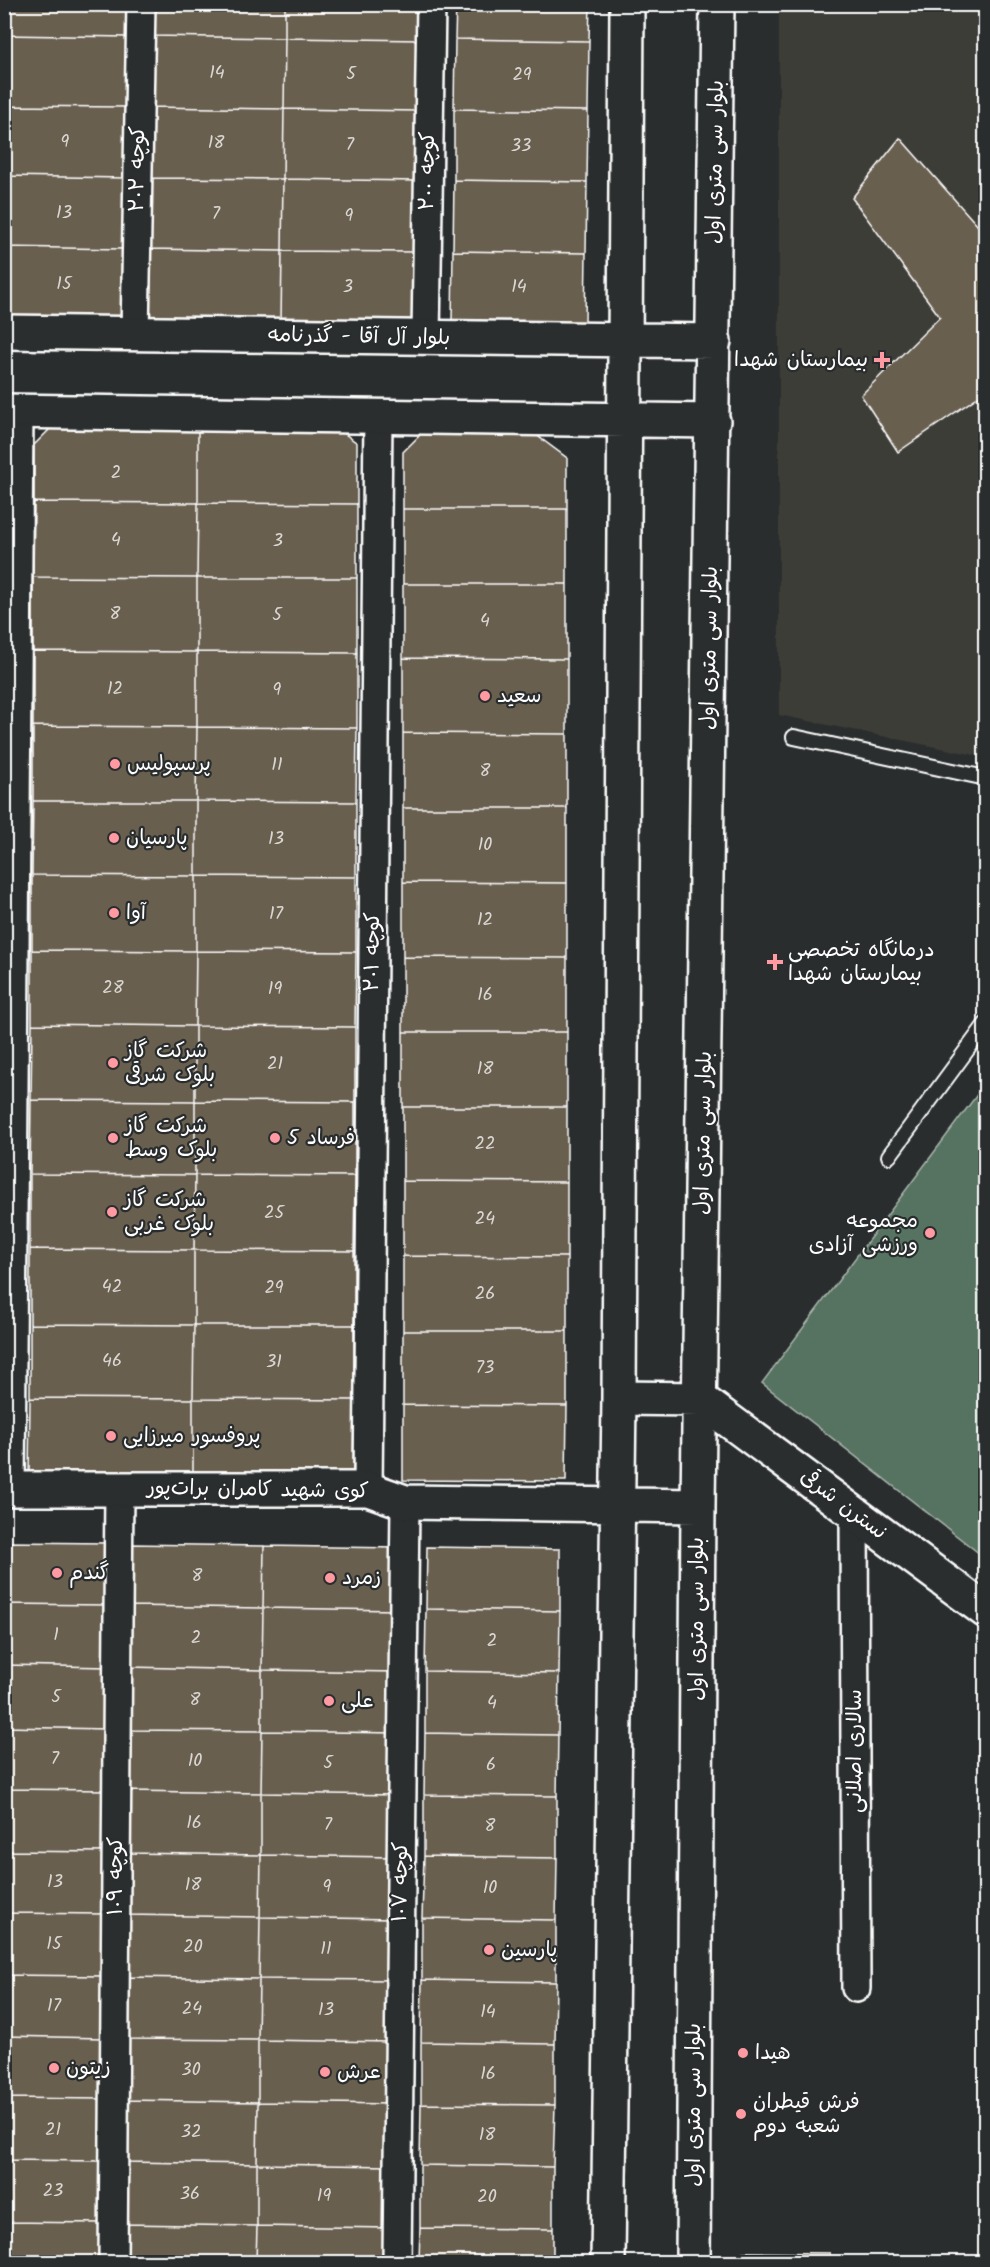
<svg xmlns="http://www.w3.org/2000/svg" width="990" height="2267" font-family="Kalam,'Playpen Sans Arabic',sans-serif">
  <rect width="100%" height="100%" fill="#2a2d2e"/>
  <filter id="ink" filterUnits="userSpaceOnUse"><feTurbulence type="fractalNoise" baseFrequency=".0167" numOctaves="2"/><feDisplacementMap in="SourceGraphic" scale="12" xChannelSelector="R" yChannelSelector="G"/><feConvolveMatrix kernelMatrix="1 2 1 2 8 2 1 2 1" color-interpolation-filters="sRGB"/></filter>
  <g filter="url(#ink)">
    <path fill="#3d3c38" d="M779,5H985V757L779,715Z"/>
    <path fill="#577260" stroke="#abb8b0" stroke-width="1.5" d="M985,1084V1558L762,1383Z"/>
    <path fill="#695f50" stroke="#fff" stroke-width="1.5" d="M4,4H127V37L4,35Z
      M152,4H285V38L151,36Z
      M285,4H419V40L285,38Z
      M456,4H590L589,41L455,39Z
      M4,35L127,37L126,107L4,106Z
      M151,36L285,38L284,109L150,107Z
      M285,38L419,40L417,111L284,109Z
      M455,39L589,41L588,111L454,109Z
      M4,106L126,107L125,178L4,176Z
      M150,107L284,109L283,179L149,178Z
      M284,109L417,111L416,181L283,179Z
      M454,109L588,111L587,182L454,180Z
      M900,138L986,235V391L898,452L861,395L940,317L852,198Z
      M4,176L125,178L123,249L4,247Z
      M149,178L283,179L282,251L148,249Z
      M283,179L416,181V252L282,251Z
      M454,180L587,182L586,253L453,251Z
      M4,247L123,249L122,320L4,318Z
      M148,249L282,251L281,321L147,319Z
      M282,251L416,252L415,323L281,321Z
      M453,251L586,253L585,323L452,322Z
      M52,427L198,429V503L34,502V445Z
      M198,429H338L357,443V504L198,503Z
      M421,434L536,435L567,458V509H403V452Z
      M34,502L198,503L197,578L33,577Z
      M198,503L357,504V578H197Z
      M403,509H567V584H403Z
      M33,577L197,578V652L33,651Z
      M197,578H357V653L197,652Z
      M403,584H567V659L403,658Z
      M33,651L197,652V727L33,726Z
      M197,652L357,653V728L197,727Z
      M403,658L567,659V734L403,733Z
      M33,726L197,727L196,801H33Z
      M197,727L357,728L356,802L196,801Z
      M403,733L567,734V808H403Z
      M33,801H196V876L32,875Z
      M196,801L356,802V877L196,876Z
      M403,808H567V883L403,882Z
      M32,875L196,876V951L32,950Z
      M196,876L356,877V952L196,951Z
      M403,882L567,883V958L403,957Z
      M32,950L196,951L195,1026L32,1024Z
      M196,951L356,952L355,1027L195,1026Z
      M403,957L567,958V1032H403Z
      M32,1024L195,1026V1101L31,1100Z
      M195,1026L355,1027V1102L195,1101Z
      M403,1032H567V1107H403Z
      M31,1100L195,1101V1175L30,1174Z
      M195,1101L355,1102V1176L195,1175Z
      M403,1107H567V1182L403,1181Z
      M30,1174L195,1175L194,1250L30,1249Z
      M195,1175L355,1176L354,1251L194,1250Z
      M403,1181L567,1182V1257L403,1256Z
      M30,1249L194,1250V1325L30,1324Z
      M194,1250L354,1251V1325H194Z
      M403,1256L567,1257V1331H403Z
      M30,1324L194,1325L193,1399L30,1398Z
      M194,1325H354V1400L193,1399Z
      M403,1331H567V1406L403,1405Z
      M30,1398L193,1399V1474L29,1473Z
      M193,1399L354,1400L353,1475L193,1474Z
      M403,1405L567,1406L566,1481L403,1480Z
      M4,1542L109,1543L108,1605L4,1604Z
      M130,1544L264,1546L263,1608L130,1606Z
      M264,1546L398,1548L397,1610L263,1608Z
      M427,1547L560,1549V1611L426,1609Z
      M4,1604L108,1605V1667L4,1665Z
      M130,1606L263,1608L262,1670L129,1667Z
      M263,1608L397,1610L396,1672L262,1670Z
      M426,1609L560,1611L559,1673L425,1671Z
      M4,1665L108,1667L107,1729L4,1727Z
      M129,1667L262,1670V1731L128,1730Z
      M262,1670L396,1672V1733L262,1731Z
      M425,1671L559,1673L558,1735L425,1733Z
      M4,1727L107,1729L106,1790L4,1789Z
      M128,1730L262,1731L261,1793L128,1791Z
      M262,1731L396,1733L395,1795L261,1793Z
      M425,1733L558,1735L557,1796L424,1795Z
      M4,1789L106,1790L105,1852L4,1851Z
      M128,1791L261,1793V1855L127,1853Z
      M261,1793L395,1795L394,1857L261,1855Z
      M424,1795L557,1796V1858L424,1856Z
      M4,1851L105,1852V1914L4,1913Z
      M127,1853L261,1855L260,1917L126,1915Z
      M261,1855L394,1857L393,1919L260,1917Z
      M424,1856L557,1858L556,1920L422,1918Z
      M4,1913L105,1914L104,1976L4,1975Z
      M126,1915L260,1917L259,1979L126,1977Z
      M260,1917L393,1919V1980L259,1979Z
      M422,1918L556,1920V1982L422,1980Z
      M4,1975L104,1976L103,2038L4,2036Z
      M126,1977L259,1979L258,2040L125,2039Z
      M259,1979L393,1980L392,2042L258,2040Z
      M422,1980L556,1982L555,2044L421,2042Z
      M4,2036L103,2038V2099L4,2098Z
      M125,2039L258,2040V2102L125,2100Z
      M258,2040L392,2042V2104L258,2102Z
      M421,2042L555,2044V2105L421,2104Z
      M4,2098L103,2099L102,2161L4,2160Z
      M125,2100L258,2102L257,2164L124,2162Z
      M258,2102L392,2104L391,2166L257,2164Z
      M421,2104L555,2105L553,2167L420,2165Z
      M4,2160L102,2161V2223L4,2222Z
      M124,2162L257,2164V2226L123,2224Z
      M257,2164L391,2166L390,2228L257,2226Z
      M420,2165L553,2167V2229L420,2228Z
      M4,2222L102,2223L101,2262H4Z
      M123,2224L257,2226L256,2262H122Z
      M257,2226L390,2228V2262H256Z
      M420,2228L553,2229V2262H419Z
      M743,2252L830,2253V2262H743Z"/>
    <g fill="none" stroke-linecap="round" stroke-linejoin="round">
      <g stroke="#fff" stroke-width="18">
        <path id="lane" d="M794,737L986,778
          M889,1156L986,1024"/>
      </g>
      <g stroke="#fff" stroke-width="32">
        <path id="street" d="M135,334L141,4
          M426,337L431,4
          M11,1489L19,411
          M368,1489L378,416
          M854,1514L856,1988
          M113,2262L119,1489
          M397,2262L405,1502"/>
      </g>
      <g stroke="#fff" stroke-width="38">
        <path id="secondary" d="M4,332L714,341
          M4,411L713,421
          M619,1398L700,1399L986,1611
          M4,1489H368L405,1502L698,1506
          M608,2262L619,1398L627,4
          M693,2262L698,1506L717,4"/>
      </g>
      <use href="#lane" stroke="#2a2d2e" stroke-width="14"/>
      <use href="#street" stroke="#2a2d2e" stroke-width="27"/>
      <use href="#secondary" stroke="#2a2d2e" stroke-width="33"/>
    </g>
  </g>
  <g fill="#ff9aa2" stroke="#2a2d2e" stroke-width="2">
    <path d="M879 351h6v6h6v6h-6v6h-6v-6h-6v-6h6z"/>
    <circle cx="485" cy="696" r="6"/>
    <circle cx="115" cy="764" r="6"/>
    <circle cx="114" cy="838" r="6"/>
    <circle cx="114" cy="913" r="6"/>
    <path d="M772 953h6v6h6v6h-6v6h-6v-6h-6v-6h6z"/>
    <circle cx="113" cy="1063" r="6"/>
    <circle cx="113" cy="1138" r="6"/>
    <circle cx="275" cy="1138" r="6"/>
    <circle cx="112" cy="1212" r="6"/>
    <circle cx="930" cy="1233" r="6"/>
    <circle cx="111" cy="1436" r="6"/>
    <circle cx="57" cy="1573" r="6"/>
    <circle cx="330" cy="1578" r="6"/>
    <circle cx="329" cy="1701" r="6"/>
    <circle cx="489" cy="1950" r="6"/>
    <circle cx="743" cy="2053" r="6"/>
    <circle cx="54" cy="2068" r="6"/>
    <circle cx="325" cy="2072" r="6"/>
    <circle cx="741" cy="2114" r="6"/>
  </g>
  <g text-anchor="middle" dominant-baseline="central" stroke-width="4.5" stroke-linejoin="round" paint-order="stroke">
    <g font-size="18" fill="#dad7d3">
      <text x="217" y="73">14</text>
      <text x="351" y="74">5</text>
      <text x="522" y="75">29</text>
      <text x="65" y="142">9</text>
      <text x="216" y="143">18</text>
      <text x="350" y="145">7</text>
      <text x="521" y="146">33</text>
      <text x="64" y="213">13</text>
      <text x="216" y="214">7</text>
      <text x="349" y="216">9</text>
      <text x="64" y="284">15</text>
      <text x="348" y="287">3</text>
      <text x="519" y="287">14</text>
      <text x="116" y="473">2</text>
      <text x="116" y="540">4</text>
      <text x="278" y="541">3</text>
      <text x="115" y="614">8</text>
      <text x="277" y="615">5</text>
      <text x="485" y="621">4</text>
      <text x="115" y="689">12</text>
      <text x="277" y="690">9</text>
      <text x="277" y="765">11</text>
      <text x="485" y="771">8</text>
      <text x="276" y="839">13</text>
      <text x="485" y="845">10</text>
      <text x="276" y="914">17</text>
      <text x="485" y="920">12</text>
      <text x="113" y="988">28</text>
      <text x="275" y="989">19</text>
      <text x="485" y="995">16</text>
      <text x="275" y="1064">21</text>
      <text x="485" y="1069">18</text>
      <text x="485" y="1144">22</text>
      <text x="274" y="1213">25</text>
      <text x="485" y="1219">24</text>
      <text x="112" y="1287">42</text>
      <text x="274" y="1288">29</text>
      <text x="485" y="1294">26</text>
      <text x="112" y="1361">46</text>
      <text x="274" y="1362">31</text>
      <text x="485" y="1368">73</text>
      <text x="197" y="1576">8</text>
      <text x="56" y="1635">1</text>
      <text x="196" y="1638">2</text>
      <text x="492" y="1641">2</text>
      <text x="56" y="1697">5</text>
      <text x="195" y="1700">8</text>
      <text x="492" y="1703">4</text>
      <text x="55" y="1759">7</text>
      <text x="195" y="1761">10</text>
      <text x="328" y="1763">5</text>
      <text x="491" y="1765">6</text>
      <text x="194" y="1823">16</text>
      <text x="328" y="1825">7</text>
      <text x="490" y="1826">8</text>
      <text x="55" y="1882">13</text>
      <text x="193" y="1885">18</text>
      <text x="327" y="1887">9</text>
      <text x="490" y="1888">10</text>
      <text x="54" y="1944">15</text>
      <text x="193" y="1947">20</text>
      <text x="326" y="1949">11</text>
      <text x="54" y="2006">17</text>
      <text x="192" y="2009">24</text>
      <text x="326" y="2010">13</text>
      <text x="488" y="2012">14</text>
      <text x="191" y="2070">30</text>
      <text x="488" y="2074">16</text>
      <text x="53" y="2130">21</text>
      <text x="191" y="2132">32</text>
      <text x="487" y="2135">18</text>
      <text x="53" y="2191">23</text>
      <text x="190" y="2194">36</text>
      <text x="324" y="2196">19</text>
      <text x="487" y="2197">20</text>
    </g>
    <g font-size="21" fill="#fff" stroke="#2a2d2e">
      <text transform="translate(716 162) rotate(-89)">بلوار سی متری اول</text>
      <text transform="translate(138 169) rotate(-89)">کوچه ۲۰۲</text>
      <text transform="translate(428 171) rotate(-89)">کوچه ۲۰۰</text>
      <text transform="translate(359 337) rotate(1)">بلوار آل آقا - گذرنامه</text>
      <text transform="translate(710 648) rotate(-89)">بلوار سی متری اول</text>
      <text transform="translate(373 952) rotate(-89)">کوچه ۲۰۱</text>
      <text transform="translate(704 1133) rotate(-89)">بلوار سی متری اول</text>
      <text transform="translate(258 1490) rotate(1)">کوی شهید کامران برات‌پور</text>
      <text transform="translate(843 1505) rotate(37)">نسترن شرقی</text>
      <text transform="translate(697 1619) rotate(-90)">بلوار سی متری اول</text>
      <text transform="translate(855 1751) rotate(-90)">سالاری اصلانی</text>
      <text transform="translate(116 1876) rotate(-90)">کوچه ۱۰۹</text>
      <text transform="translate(401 1882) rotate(-89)">کوچه ۱۰۷</text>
      <text transform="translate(694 2105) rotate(-90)">بلوار سی متری اول</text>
    </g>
    <g font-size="21" fill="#fff" stroke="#2a2d2e" text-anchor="start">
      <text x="868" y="360" text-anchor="end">بیمارستان شهدا</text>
      <text x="497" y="696">سعید</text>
      <text x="127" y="764">پرسپولیس</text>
      <text x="126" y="838">پارسیان</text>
      <text x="126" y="913">آوا</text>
      <text x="788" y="950">درمانگاه تخصصی<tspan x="788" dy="24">بیمارستان شهدا</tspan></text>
      <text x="125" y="1051">شرکت گاز<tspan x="125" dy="24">بلوک شرقی</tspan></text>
      <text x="125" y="1126">شرکت گاز<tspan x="125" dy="24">بلوک وسط</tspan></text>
      <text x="287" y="1138">فرساد 5</text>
      <text x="124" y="1200">شرکت گاز<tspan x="124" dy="24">بلوک غربی</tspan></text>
      <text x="918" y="1221" text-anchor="end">مجموعه<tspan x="918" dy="24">ورزشی آزادی</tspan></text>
      <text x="123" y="1436">پروفسور میرزایی</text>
      <text x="69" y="1573">گندم</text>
      <text x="342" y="1578">زمرد</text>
      <text x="341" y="1701">علی</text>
      <text x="501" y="1950">پارسین</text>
      <text x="755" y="2053">هیدا</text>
      <text x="66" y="2068">زیتون</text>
      <text x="337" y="2072">عرش</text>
      <text x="753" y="2102">فرش قیطران<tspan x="753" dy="24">شعبه دوم</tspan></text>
    </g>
  </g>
  <rect width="990" height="2267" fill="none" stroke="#2a2d2e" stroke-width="24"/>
  <rect x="12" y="12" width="966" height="2243" fill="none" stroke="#fff" stroke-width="2" filter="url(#ink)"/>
</svg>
